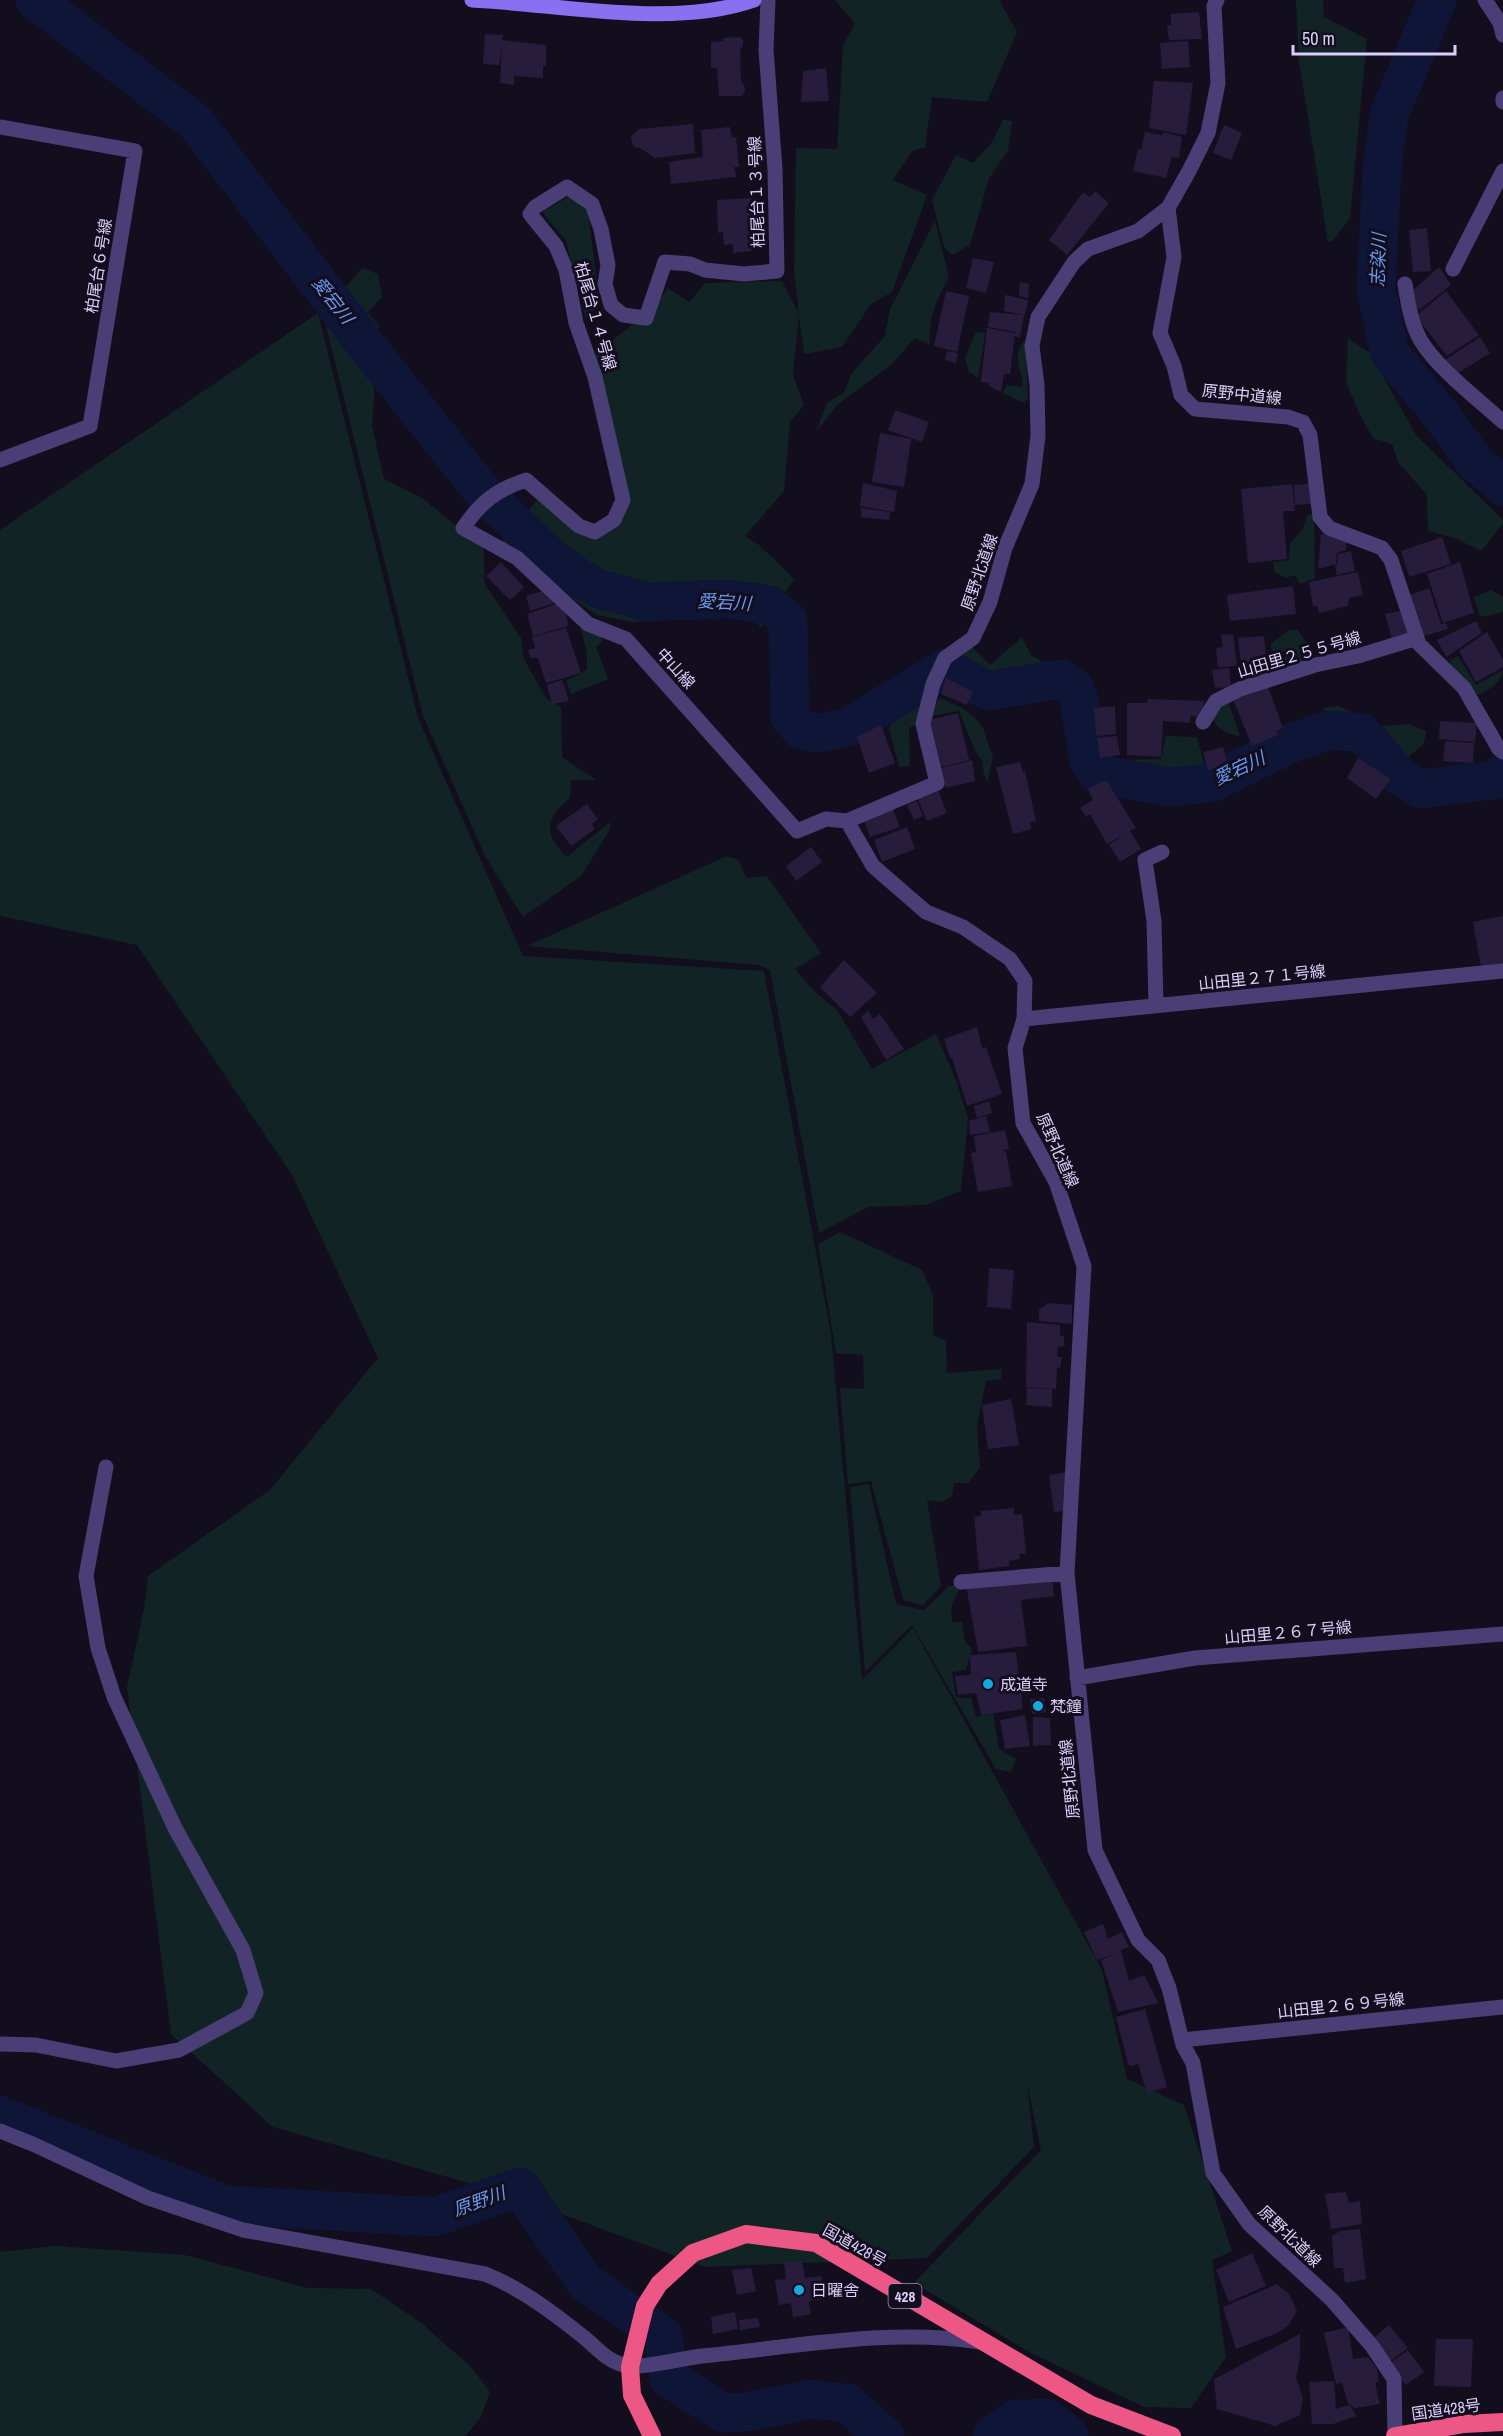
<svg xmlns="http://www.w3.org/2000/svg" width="1503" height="2436" font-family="'Archivo Narrow','Noto Sans JP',sans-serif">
  <rect width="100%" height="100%" fill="#130e1d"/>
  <path fill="#122326" d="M835,0H1001L1000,2L1017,32L987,102L932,97L925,147L912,151L893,180L927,195L892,292L871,304L842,347L804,354L799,316L793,375L804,405L790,422L784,491L745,536L759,545L794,579L761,628L751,615H691L634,622L597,615L576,601L551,576L500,544L539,498L578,529L620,520L593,355L653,309L668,288L689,302L705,283L782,281L799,314L794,273L796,148L837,149L843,45L855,24Z
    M1296,0H1323L1324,17L1367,39L1350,218L1333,241L1328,242L1299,61Z
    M1003,120L1012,121L1008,151L989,178L970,245L952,255L944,247L932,200L956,155L973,163L993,141Z
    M568,197L588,210L599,303L586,320L566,241L542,212Z
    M935,221L949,278C937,299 927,320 930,345L915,338L891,365L837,405L816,432L827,403L844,392L852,373L885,336L890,309Z
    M362,268L378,274L382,297L368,312L379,326L372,425L384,479L422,498L484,549V583L521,638L524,659L546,698L561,707L562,757L596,780H571L570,798C545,819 543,834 567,857L610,822V829L581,876L523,917L485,856L423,716L323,314Z
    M318,313L418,718L523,956L764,971L831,1334L862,1680L913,1628L1102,1970L1127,2079L1184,2105L1232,2251L1212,2260L1226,2357L1191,2408L1144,2407L1031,2353L914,2283L1041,2150L1027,2083L1034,2147L927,2258L705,2267L507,2194L273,2127L171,2034L127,1687L144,1609L148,1576L270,1490L378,1358L292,1175L137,945L0,916V530Z
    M976,332L985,333L978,378L969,372L965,358Z
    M1348,338L1370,353L1416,435L1503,520V524L1481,551L1455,538L1428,531L1427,495L1398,462L1392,444L1373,438L1360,415L1346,382Z
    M1025,340L1028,398L1024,403L1003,393L1007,385L1023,387C1023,376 1016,363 1018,353C1018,349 1023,343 1025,340Z
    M1314,514L1315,578L1300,584L1295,575L1286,578L1275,572L1273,562L1289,560L1290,544L1303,529L1307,515Z
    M1491,590L1503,597V612L1483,617L1479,614L1474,597Z
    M581,628L595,629L604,635L602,642L596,647L608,679L571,694L566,681L587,670V654Z
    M1289,630H1298L1309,648L1308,662L1274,671L1271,643Z
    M1022,637L1031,655L1059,672L1053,684L990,698C984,693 975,694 967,690C960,686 954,680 947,674L957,652L971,646L990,665Z
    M1458,656L1476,685L1503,670C1501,684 1488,691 1476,696L1450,665V660Z
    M931,666V680L918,723L909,728L910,766L899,767L889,728L897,714L854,737L834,736L832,719Z
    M939,698C955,705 973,711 983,728C987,737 988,747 993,756L988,781L984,775L982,760C974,754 965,723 959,711L931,716Z
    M1228,701L1240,736C1225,734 1219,730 1212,718L1217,704Z
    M1339,706L1382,726L1409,724L1426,731L1424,743L1405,760L1389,755L1366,729L1327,724L1323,708Z
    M1166,736L1197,737L1206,772L1219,769C1216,780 1208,782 1197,781L1192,771L1175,773L1172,785L1137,778L1133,788L1120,785L1112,760L1161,759Z
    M727,856L739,860L746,878L767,876L821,953L795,969L814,991L837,1010L872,1069L936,1034L956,1080L968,1118L961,1191L926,1205L868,1207L819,1233L770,970L759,965L527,946Z
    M840,1232L922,1270L933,1295V1335L946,1341L947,1373L1002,1369L1001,1379L986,1381L977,1426L980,1468L968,1483H954L952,1496L941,1502L927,1500L941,1586L923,1605L903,1600L871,1481L848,1484L840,1388L864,1389L863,1355L836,1353L818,1244Z
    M869,1484L896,1604L924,1610L949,1586H962C953,1599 949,1607 953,1622H962L965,1642L972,1649L966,1670L952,1672L956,1697L971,1698L976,1717L993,1713L999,1749L1016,1759L1011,1772L996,1769L912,1625L865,1672L850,1487Z
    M55,2246L185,2255L308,2288L371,2289L420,2322L472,2368L490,2392L480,2419L465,2436H0V2252Z"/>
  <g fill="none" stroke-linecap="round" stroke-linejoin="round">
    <path stroke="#0e1536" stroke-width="39" d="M35,0L195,122L377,359L481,490L549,556L579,578L599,589L648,602L727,599L769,605L788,620L790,717L801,730L820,733L848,727L946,668L988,691L1061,679L1074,688L1079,700L1089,761L1098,774L1169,787L1211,783L1294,742L1330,730L1362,733L1400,777L1422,789L1499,779L1503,772
      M1437,0L1389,115L1382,170L1376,290L1390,354L1438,411L1476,463L1503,486
      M0,2115L226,2205L435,2217L520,2187L585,2282L663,2336L669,2378L723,2413L746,2412L812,2399L847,2403L885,2436
      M992,2436L1015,2419L1048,2418L1069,2436"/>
  </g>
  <path fill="#281c3c" d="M1199,12L1202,39L1169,40L1167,25H1171V14Z
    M485,34L503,35L502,40L546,45V66H543V78L514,76V85L500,83L502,48L499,65L483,64Z
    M740,37L743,40V46L740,49L741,81L744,85L745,92L742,96H719L717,68H711V42L724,41L723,38Z
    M1188,41L1190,67L1162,69L1160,43Z
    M826,68L829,101L801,102L803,71Z
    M1154,81L1193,83L1186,135L1149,128Z
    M693,124L695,153L655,158L640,148L634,147L632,142L631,136L639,129Z
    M1224,125L1242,133L1231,160L1213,153Z
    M730,127L732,138L736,137L739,167H734L736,177L671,184L669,162L703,157L701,130Z
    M1145,132L1162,135L1164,132L1182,137L1179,158L1172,157L1166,178L1133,171L1138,149L1141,150Z
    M1095,191L1109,203L1067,255L1049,240L1083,192L1090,197Z
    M751,198L755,243L751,244L752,251L733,253V244L724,245L723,232L718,233L717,200Z
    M1427,228L1431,271L1413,272L1409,230Z
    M973,258L994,262L986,293L966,288Z
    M1439,267L1451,285L1419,310L1409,294Z
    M1020,282L1029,284L1028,298L1019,296Z
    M946,291L969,296L957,352L934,346Z
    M1446,291L1479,335L1447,356L1416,316Z
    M1005,295L1028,300L1025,315L1004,311Z
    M990,312L1024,315L1020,338L1015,336V332L988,327Z
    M987,328L1015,333L1010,374H1004L1001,392L989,386L990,383L981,382Z
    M1480,337L1490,353L1455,375L1445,360Z
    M947,351L958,353L956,363L945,360Z
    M895,410L929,422L922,442L888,430Z
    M880,433L911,439L904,487L872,482Z
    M863,483L897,491L894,512L860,506Z
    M1292,484L1295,511H1283L1287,559L1248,563L1241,489Z
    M1310,484L1311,504L1295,505L1294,485Z
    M861,508L890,512L889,520L861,517Z
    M1321,534L1347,538L1346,550L1337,553L1336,564L1318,569Z
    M1442,537L1451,564L1409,577L1401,551Z
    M1351,551L1355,571L1337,575L1335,565H1337L1338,554Z
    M501,562L524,587L510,600L486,576Z
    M1460,562L1474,613L1443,623L1427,574Z
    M1358,572L1363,595L1349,598L1348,606L1319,613L1317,606H1313L1309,582Z
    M1293,586L1296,614L1230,621L1227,595Z
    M1429,588L1441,624L1446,623L1448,629L1420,637L1407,596Z
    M547,590L554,603L530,611L526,596Z
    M562,602L569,626L533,636L527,614Z
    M1404,610L1409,634L1392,639L1385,614Z
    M1476,621L1482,633L1446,657L1437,640Z
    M566,628L581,673L546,683L538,658H531L528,650L535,648L532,637Z
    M1487,632L1503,660V667L1476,682L1459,651Z
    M1233,634L1237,666L1218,667L1216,648L1223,647L1221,635Z
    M1264,636L1267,671L1242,674L1238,638Z
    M1229,668L1231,687L1215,688L1212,670Z
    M946,678L973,692L967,705L941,694Z
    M562,680L569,701L552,704L547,685Z
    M1267,685L1283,728L1276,731L1278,735L1252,746L1233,699Z
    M1148,699L1204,701L1202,717L1190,716V723L1163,721L1161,757L1127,755V703H1147Z
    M1115,706L1116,734L1096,736L1094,708Z
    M958,713L969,760L941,767L930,720Z
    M1440,721L1477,723L1475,742L1439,739Z
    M881,725L895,763L869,773L857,737Z
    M1117,736L1120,755L1100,758L1097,738Z
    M1445,741L1474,743L1473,763L1443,761Z
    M1223,747L1228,764L1208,770L1203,752Z
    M1358,758L1391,779L1376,799L1347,778Z
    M972,760L975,781L945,788L941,768Z
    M1020,762L1023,772L1025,771L1036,821L1030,822L1031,829L1013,834L996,767Z
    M1103,781H1107L1136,828L1130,831L1141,849L1120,862L1109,845L1125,834L1107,844L1090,814L1086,817L1080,808L1093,800L1088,789Z
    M938,790L947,813L927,821L918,799Z
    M917,801L923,816L914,820L907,805Z
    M587,804L598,819L592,824L595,829L571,846L556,826Z
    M893,809L900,827L870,837L864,821Z
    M907,827L915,849L882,862L874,840Z
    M811,847L822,862L796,881L786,866Z
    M1503,916V964L1481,967L1473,922Z
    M844,960L877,993L850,1017L820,987Z
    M868,1011L873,1019L880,1014L904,1049L886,1060L861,1017Z
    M977,1027L982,1048L986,1047L1002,1094L967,1106L952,1058H950L944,1039Z
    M989,1101L992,1113L977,1118L974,1106Z
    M986,1116L990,1132L970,1135L969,1121Z
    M1005,1130L1009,1149L1001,1151H1006L1012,1186L978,1192L971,1153L976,1152L974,1136Z
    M989,1268L1014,1270L1011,1309L987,1307Z
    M1048,1303L1072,1305V1324L1039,1321V1310Z
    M1027,1322L1060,1325V1336H1064V1346L1058,1347L1057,1357H1062L1060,1368L1057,1367L1056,1389L1026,1387Z
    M1027,1388L1052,1389V1407L1026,1405Z
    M1011,1399L1019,1445L988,1449L982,1405Z
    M1066,1472L1065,1511L1054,1512L1049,1475Z
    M1014,1508V1515L1022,1514L1026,1553L1019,1554L1020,1559L1009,1561V1566L979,1570L974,1517L981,1516V1511Z
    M1052,1574L1054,1596L1021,1600L1027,1646L978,1652L966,1585Z
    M1016,1652L1023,1709L981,1715L976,1693L958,1695L955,1676L971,1675L970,1655Z
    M1044,1698L1046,1712L1032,1714L1030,1699Z
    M1025,1715L1030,1746L1005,1749L1000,1720Z
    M1033,1717L1050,1718L1051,1745L1033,1746Z
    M1103,1924L1108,1939L1122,1932L1129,1947L1121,1950L1129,1981L1144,1975L1158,2003L1118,2012L1101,1960L1119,1952L1097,1960L1084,1932Z
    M1145,2009L1167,2087L1147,2093L1138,2064L1129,2066L1116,2017Z
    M1346,2192L1349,2203L1360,2201L1362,2224L1331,2229L1325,2194Z
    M1360,2229L1366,2279L1345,2283L1343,2268H1334L1332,2236L1340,2231Z
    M1252,2253L1266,2286L1229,2302L1216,2270Z
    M802,2261L805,2278L821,2276L824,2299L809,2301L811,2314L793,2317L791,2303L779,2305L775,2280L786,2279L784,2263Z
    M751,2268L756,2291L737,2295L732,2270Z
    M1277,2284L1289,2294L1297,2311L1288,2326L1277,2333L1236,2349L1223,2307Z
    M735,2312L738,2329L713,2334L711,2317Z
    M758,2318L760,2327L740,2330L739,2320Z
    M1389,2325L1408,2348L1389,2362L1371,2340Z
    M1348,2327L1353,2359L1368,2357L1377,2369L1379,2381L1375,2383L1380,2404L1355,2408L1348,2403L1342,2383L1336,2384L1324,2333Z
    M1300,2334V2357L1296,2378L1303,2398L1300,2415L1275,2426L1217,2409L1214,2379Z
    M1436,2339H1473L1471,2387L1434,2386Z
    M1408,2350L1424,2372L1406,2385L1389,2364Z
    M1334,2381L1336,2409L1350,2405L1356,2416L1333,2424H1312L1309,2382Z"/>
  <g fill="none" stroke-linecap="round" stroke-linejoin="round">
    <path stroke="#4a3e77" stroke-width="15" d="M768,0L766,50L775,169L777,271L744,274L705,270L690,264L665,262L646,318L623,315L611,305L605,284L608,265L601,229L592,204L567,187L535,207L530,214L556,246L566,270L576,323L595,377L623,500L614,520L595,532L579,526L526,480C496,490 481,502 463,528L517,558L588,624L626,639L797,831L826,819L847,821
      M1217,0L1214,6L1218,83L1208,133L1189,171L1168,208L1138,231L1088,249L1074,262L1038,317L1032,346L1037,385L1038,436L1032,484L1005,548L990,602L973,638L945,658L933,684L923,724L937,783L847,821L873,866L926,912L963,927L1010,959L1025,981L1024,1019L1015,1048L1023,1123L1056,1182L1084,1266L1067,1573L1095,1850L1138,1940L1158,1960L1169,1988L1183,2045L1193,2063L1213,2173L1249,2224L1332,2300L1372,2346L1394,2379L1395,2436
      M1485,0L1500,23L1503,35
      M1503,98V102
      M0,127L135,151L90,426L0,460
      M1168,208L1174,257L1160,333L1174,366L1181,395L1195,409L1288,417L1303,422L1310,435L1320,517L1329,528L1382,548L1391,560L1419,644L1464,688L1499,749L1503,752
      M1453,269L1503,171
      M1405,284C1408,303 1411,324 1421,341C1438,369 1478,399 1503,422
      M1203,722L1216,701L1240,689L1315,665L1358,656L1417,638
      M1156,1005L1154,921L1145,860L1162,852
      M1024,1019L1503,971
      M961,1582L1067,1573
      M1077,1678L1195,1658L1503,1634
      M1182,2040L1503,2007
      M0,2044L36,2045L116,2061L179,2050L247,2013L256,1993L243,1950L175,1828L114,1697L98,1648L86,1576L106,1467
      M0,2131L35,2145L148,2198L243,2230L485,2274C520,2288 551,2311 581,2335C597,2347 608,2364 630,2366C646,2368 683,2358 702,2356C794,2347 888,2328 980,2342"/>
    <path stroke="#8970f0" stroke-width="15" d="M472,0C558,4 672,29 754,0"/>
    <path stroke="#ed5785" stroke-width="18" d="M652,2436L632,2395L630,2367L645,2306L659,2284L693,2253L746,2234L816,2243L1091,2405L1172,2436
      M1395,2436L1464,2424L1503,2422"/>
  </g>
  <g fill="#17a8dd" stroke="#130e1d" stroke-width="2">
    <circle cx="988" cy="1684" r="6"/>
    <circle cx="1038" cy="1706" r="6"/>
    <circle cx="799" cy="2290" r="6"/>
  </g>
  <g text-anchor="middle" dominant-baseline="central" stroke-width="6" stroke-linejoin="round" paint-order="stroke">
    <rect fill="#130e1d" stroke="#9f95b8" stroke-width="1.5" x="888.5" y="2284" width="33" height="24" rx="4.5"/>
    <g font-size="15" font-weight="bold" fill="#dbcffa">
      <text x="905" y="2296">428</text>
    </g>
    <g font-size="16" fill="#dbcffa" stroke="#130e1d">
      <text transform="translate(756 192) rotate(-92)">柏尾台１３号線</text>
      <text transform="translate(98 266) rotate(-81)">柏尾台６号線</text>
      <text transform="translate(596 316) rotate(74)">柏尾台１４号線</text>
      <text transform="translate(1242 394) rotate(6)">原野中道線</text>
      <text transform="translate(979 572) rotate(-71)">原野北道線</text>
      <text transform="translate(1299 654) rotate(-16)">山田里２５５号線</text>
      <text transform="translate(676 668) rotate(48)">中山線</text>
      <text transform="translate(1262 977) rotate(-6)">山田里２７１号線</text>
      <text transform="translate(1058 1150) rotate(66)">原野北道線</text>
      <text transform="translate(1288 1632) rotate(-5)">山田里２６７号線</text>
      <text transform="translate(1069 1779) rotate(-96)">原野北道線</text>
      <text transform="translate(1341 2005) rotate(-6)">山田里２６９号線</text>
      <text transform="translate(1290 2236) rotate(44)">原野北道線</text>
      <text transform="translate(855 2245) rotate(29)">国道428号</text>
      <text transform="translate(1446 2409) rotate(-8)">国道428号</text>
    </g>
    <g font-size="16" fill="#dbcffa" stroke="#130e1d" text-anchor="start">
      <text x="1000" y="1684">成道寺</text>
      <text x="1050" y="1706">梵鐘</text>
      <text x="811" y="2290">日曜舎</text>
    </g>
    <g font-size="18" font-style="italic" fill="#6899ef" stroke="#130e1d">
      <text transform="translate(1378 260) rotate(-88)">志染川</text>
      <text transform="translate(333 300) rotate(52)">愛宕川</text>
      <text transform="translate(724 602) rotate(3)">愛宕川</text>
      <text transform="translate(1239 768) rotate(-25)">愛宕川</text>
      <text transform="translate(479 2201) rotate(-20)">原野川</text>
    </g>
  </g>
  <path d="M1293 45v9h162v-9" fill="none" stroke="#dbcffa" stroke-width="3"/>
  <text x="1302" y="45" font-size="18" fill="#dbcffa" stroke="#130e1d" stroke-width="4.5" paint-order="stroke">50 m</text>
</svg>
